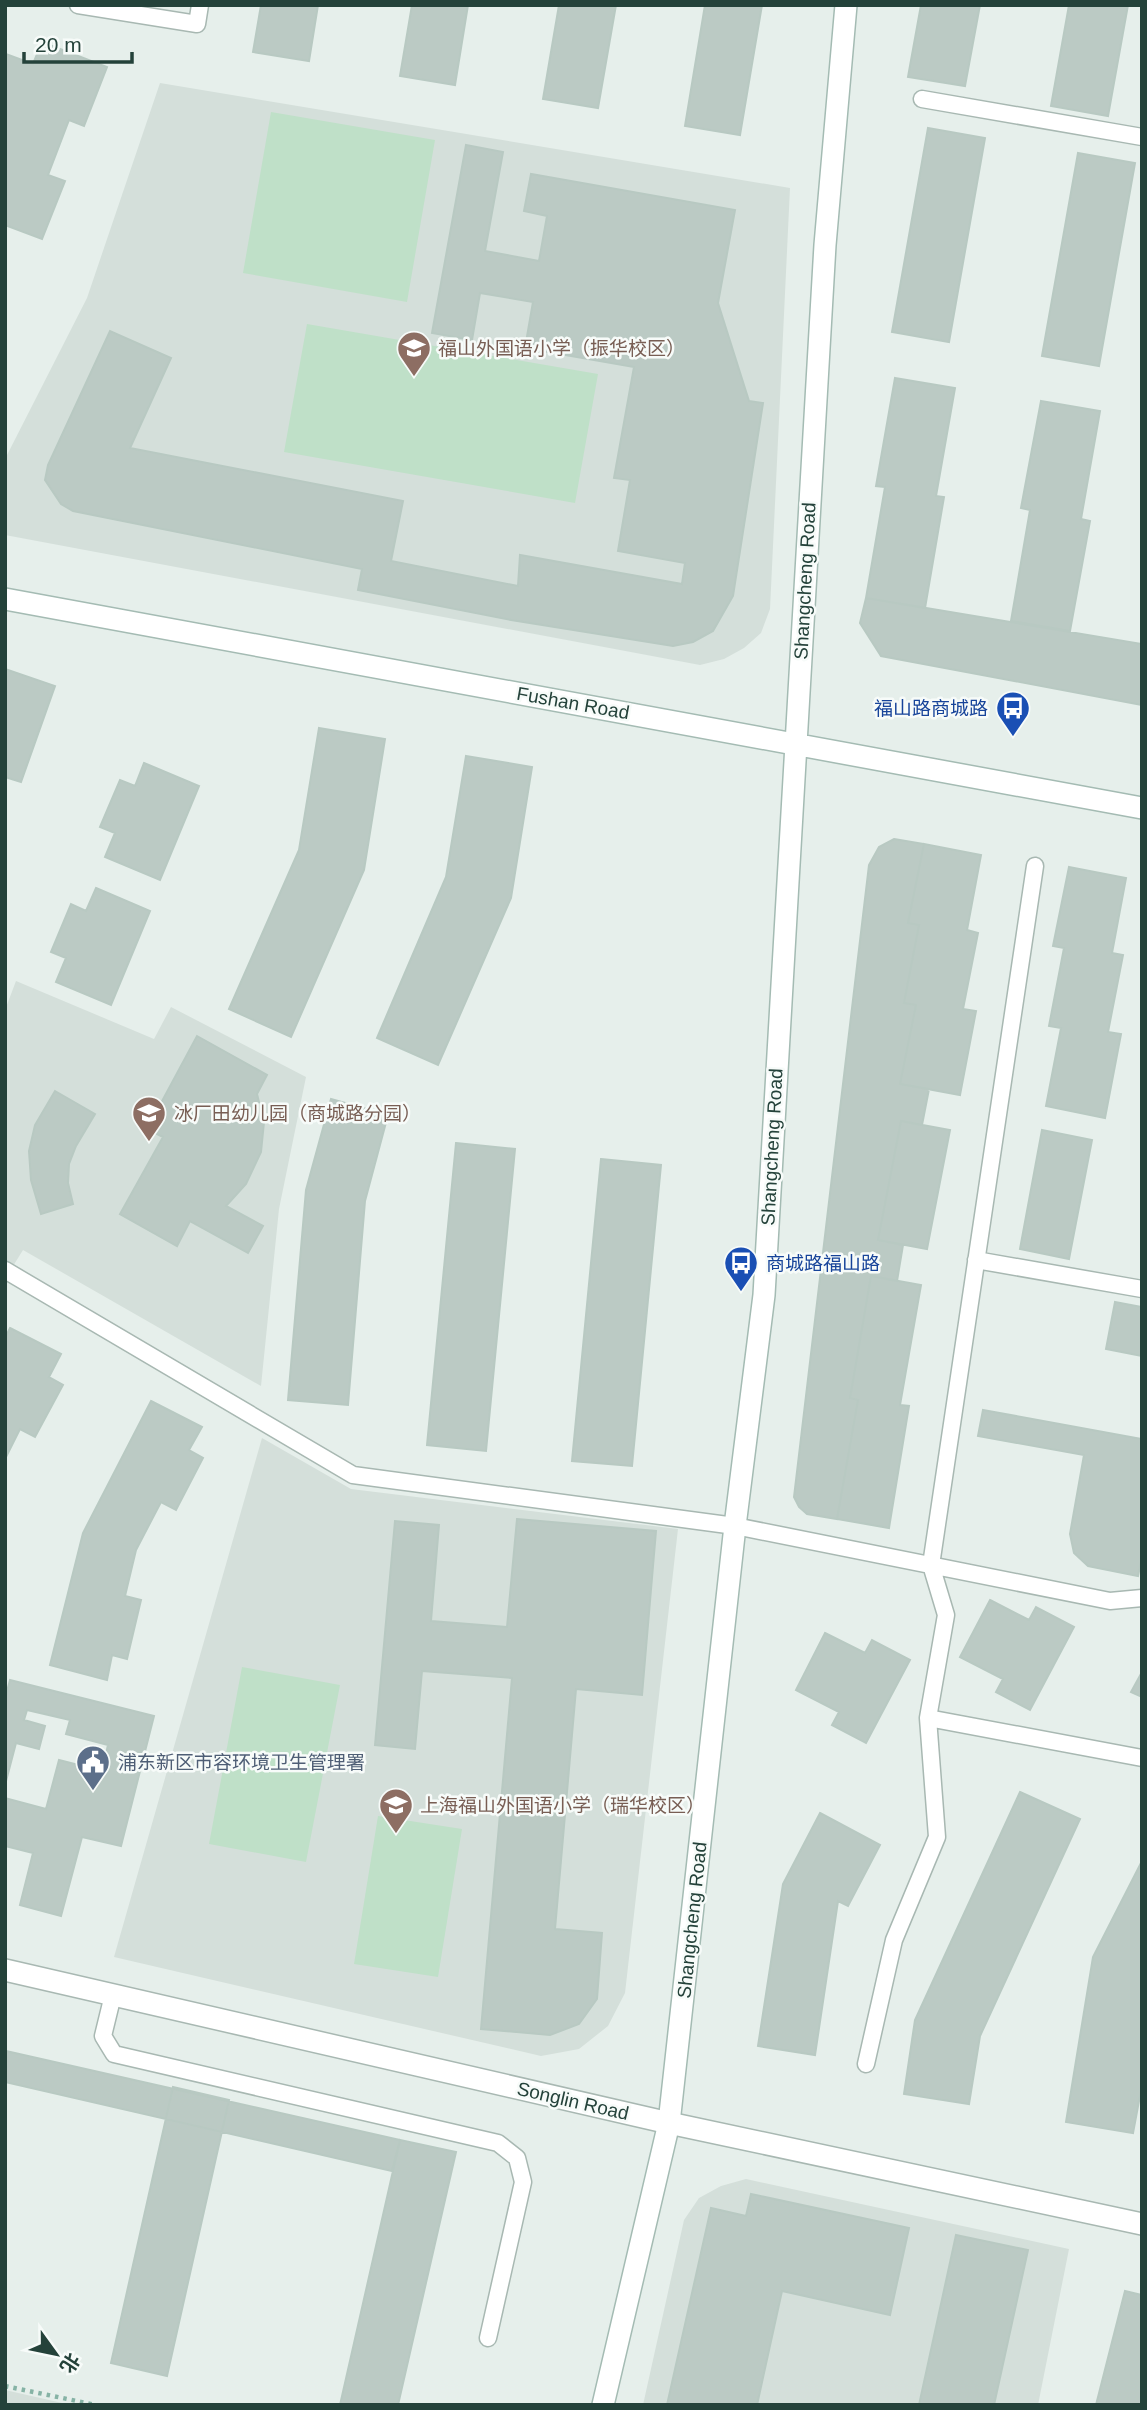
<svg xmlns="http://www.w3.org/2000/svg" width="1147" height="2410" font-family="Arial,'Noto Sans SC',sans-serif">
  <rect width="100%" height="100%" fill="#e6efeb"/>
  <path fill="#d4dfda" d="M160,83L790,188L770,609L761,633L744,648L724,659L700,665L5,535V459L87,298Z
    M16,981L154,1039L171,1007L306,1077L279,1209L261,1386L23,1250L5,1279V1010Z
    M262,1438L351,1489L678,1529L625,1993L608,2026L579,2049L541,2056L114,1957Z
    M746,2179L1069,2249L1038,2405H643L684,2220L699,2198L721,2186Z
    M5,2390L71,2405H5Z"/>
  <path fill="#bfe0c8" d="M271,112L435,140L407,302L243,273Z
    M307,324L598,374L575,503L284,452Z
    M242,1667L340,1685L306,1862L209,1844Z
    M378,1816L462,1829L438,1977L354,1964Z"/>
  <path fill="#bbcac4" stroke="#b8c9c2" stroke-width="2" d="M261,5H318L309,61L253,52Z
    M412,5H468L455,85L400,76Z
    M559,5H616L598,108L543,99Z
    M705,5H762L740,135L685,126Z
    M921,5H980L965,86L908,77Z
    M1069,5H1128L1108,116L1051,106Z
    M42,42L107,67L84,126L69,120L48,175L65,181L42,239L5,225V57L6,54L33,64Z
    M928,128L985,138L949,342L892,332Z
    M466,145L503,152L485,251L539,261L547,216L524,211L531,174L735,210L718,303L749,401L763,403L733,596L713,631L693,642L673,646L511,620L358,590L362,569L73,511L61,504L45,480L48,465L110,331L171,358L130,448L403,501L391,561L518,586L520,555L682,584L685,563L618,551L630,480L614,478L634,367L525,348L533,302L480,293L472,340L432,333Z
    M1078,153L1135,163L1099,366L1042,356Z
    M895,378L955,388L936,496L944,497L925,608L866,598L885,487L876,486Z
    M1041,401L1100,411L1081,519L1090,521L1070,631L1011,621L1030,510L1021,508Z
    M866,598L1142,644V705L881,656L860,623Z
    M5,669L55,686L21,782L5,777Z
    M319,728L385,739L364,870L291,1037L229,1009L299,850Z
    M466,756L532,767L511,898L438,1065L377,1038L446,877Z
    M144,763L199,786L160,880L105,857L115,833L100,827L120,780L135,786Z
    M894,839L924,844L908,923L919,925L904,1003L916,1005L900,1084L929,1089L922,1125L901,1121L878,1240L903,1245L897,1281L871,1276L850,1398L858,1400L837,1519L807,1514L799,1507L794,1497L869,865L879,847Z
    M924,844L981,855L967,930L978,933L963,1009L976,1011L960,1095L900,1084L916,1005L904,1003L919,925L908,923Z
    M1069,867L1126,878L1112,953L1123,955L1108,1032L1121,1034L1105,1118L1046,1106L1061,1028L1049,1026L1064,948L1053,946Z
    M96,888L150,911L111,1005L56,982L66,958L51,952L71,904L86,911Z
    M197,1036L267,1075L257,1094L264,1122L261,1152L246,1184L226,1206L263,1226L248,1253L190,1221L177,1246L120,1214L163,1137L147,1129Z
    M55,1091L95,1114L76,1146L69,1164L68,1183L73,1204L41,1214L31,1180L29,1151L35,1125Z
    M331,1099L388,1115L365,1201L348,1405L288,1400L306,1190Z
    M901,1121L950,1130L927,1249L878,1240Z
    M1042,1130L1092,1140L1069,1259L1020,1249Z
    M456,1143L515,1149L486,1451L427,1445Z
    M601,1159L661,1165L632,1466L572,1461Z
    M871,1276L921,1285L900,1405L909,1406L889,1528L837,1519L858,1400L850,1398Z
    M1115,1302L1142,1307V1356L1106,1349Z
    M10,1328L61,1354L49,1377L63,1385L35,1437L20,1429L5,1459V1338Z
    M151,1401L202,1427L189,1450L203,1458L176,1510L161,1502L136,1550L125,1596L141,1600L127,1659L112,1655L107,1680L50,1665L83,1533Z
    M983,1410L1142,1439V1557L1138,1576L1088,1566L1074,1553L1070,1534L1084,1455L978,1436Z
    M517,1519L656,1531L642,1695L576,1689L555,1929L602,1933L597,1999L579,2024L550,2035L481,2029L512,1678L422,1671L415,1749L375,1745L395,1521L439,1525L431,1621L507,1627Z
    M990,1600L1029,1620L1036,1607L1074,1627L1030,1710L996,1692L1003,1679L960,1657Z
    M825,1633L865,1653L872,1640L910,1660L866,1743L832,1725L839,1712L796,1690Z
    M1142,1672V1697L1131,1692Z
    M10,1680L154,1716L121,1846L82,1837L61,1916L20,1905L33,1853L5,1846V1798L46,1809L59,1760L102,1771L108,1745L66,1734L70,1720L27,1710L24,1720L45,1726L39,1749L16,1743L5,1785V1699Z
    M1020,1792L1080,1819L980,2036L969,2104L904,2094L915,2020Z
    M820,1813L880,1845L848,1906L838,1901L815,2055L758,2046L783,1884Z
    M1142,1861V2085L1133,2133L1066,2122L1093,1957Z
    M6,2051L400,2140L392,2171L5,2082Z
    M173,2087L229,2100L167,2376L111,2363Z
    M400,2140L456,2152L398,2405H340Z
    M751,2194L909,2228L890,2315L782,2291L757,2405H667L711,2208L746,2216Z
    M956,2235L1028,2250L994,2405H919Z
    M1125,2291L1142,2295V2405H1096Z"/>
  <g fill="none" stroke-linecap="round" stroke-linejoin="round">
    <g stroke="#a8b8b2" stroke-width="19">
      <path id="lane" d="M78,5L197,24L200,5
        M922,99L1142,137
        M1035,866L931,1565L946,1615L928,1718L1142,1758
        M976,1260L1142,1289
        M5,1270L353,1475L735,1526L1110,1601L1142,1598
        M113,1995L103,2036L114,2054L498,2143L517,2158L523,2182L488,2338
        M866,2064L894,1940L937,1837L928,1718"/>
    </g>
    <g stroke="#a8b8b2" stroke-width="24">
      <path id="street" d="M5,1970L669,2123L1142,2224"/>
    </g>
    <g stroke="#a4bbb3" stroke-width="24">
      <path id="secondary" d="M5,599L1142,808
        M603,2405L669,2123L735,1526L764,1295L825,245L846,5"/>
    </g>
    <path stroke="#86b3a5" stroke-width="4.5" stroke-dasharray="3.5 5" stroke-linecap="butt" d="M5,2386L96,2405"/>
    <use href="#lane" stroke="#fff" stroke-width="16"/>
    <use href="#street" stroke="#fff" stroke-width="21"/>
    <use href="#secondary" stroke="#fff" stroke-width="21"/>
  </g>
  <defs>
    <g id="school-pin" transform="scale(1.75)"><path d="M0 17L-7.5 6A9.5 9.5 0 1 1 7.5 6Z" fill="#8d6e63" stroke="#f7fbf9"/><path d="M0-5L7-2L0 1L-7-2ZM-4 1L0 2.5L4 1V4Q0 6-4 4Z" fill="#fff"/></g>
    <g id="bus-pin" transform="scale(1.75)"><path d="M0 17L-7.5 6A9.5 9.5 0 1 1 7.5 6Z" fill="#1a4fb4" stroke="#f7fbf9"/><path d="M-5-6H5V4H4V6H2V4H-2V6H-4V4H-5ZM-3.5-4V0h7V-4ZM-3.5 1.2v1.5H-2V1.2ZM2 1.2v1.5H3.5V1.2Z" fill="#fff"/></g>
    <g id="civic-pin" transform="scale(1.75)"><path d="M0 17L-7.5 6A9.5 9.5 0 1 1 7.5 6Z" fill="#5c6f8a" stroke="#f7fbf9"/><path d="M-.6-6.5H3V-4.5H.6V-3L4-1V1h2V6H-6V1h2V-1L-.6-3ZM-1.2 2.5V6h2.4V2.5Z" fill="#fff"/></g>
  </defs>
  <g fill-rule="evenodd">
    <use href="#school-pin" x="414" y="348"/>
    <use href="#bus-pin" x="1013" y="708"/>
    <use href="#school-pin" x="149" y="1113"/>
    <use href="#bus-pin" x="741" y="1263"/>
    <use href="#civic-pin" x="93" y="1762"/>
    <use href="#school-pin" x="396" y="1805"/>
  </g>
  <g text-anchor="middle" dominant-baseline="central" stroke-width="5" stroke-linejoin="round" paint-order="stroke">
    <g font-size="19" fill="#785e54" stroke="#f7fbf9" text-anchor="start">
      <text x="438" y="348">福山外国语小学（振华校区）</text>
      <text x="174" y="1113">冰厂田幼儿园（商城路分园）</text>
      <text x="420" y="1805">上海福山外国语小学（瑞华校区）</text>
    </g>
    <g font-size="19" fill="#24423a" stroke="#f7fbf9">
      <text transform="translate(805 581) rotate(-87)">Shangcheng Road</text>
      <text transform="translate(573 703) rotate(10)">Fushan Road</text>
      <text transform="translate(772 1147) rotate(-87)">Shangcheng Road</text>
      <text transform="translate(692 1920) rotate(-84)">Shangcheng Road</text>
      <text transform="translate(573 2101) rotate(13)">Songlin Road</text>
    </g>
    <g font-size="19" fill="#164399" stroke="#f7fbf9" text-anchor="end">
      <text x="988" y="708">福山路商城路</text>
      <text x="766" y="1263" text-anchor="start">商城路福山路</text>
    </g>
    <g font-size="19" fill="#4e5e75" stroke="#f7fbf9" text-anchor="start">
      <text x="118" y="1762">浦东新区市容环境卫生管理署</text>
    </g>
  </g>
  <rect width="1147" height="2410" fill="none" stroke="#24423a" stroke-width="14"/>
  <g transform="translate(56 2354) rotate(123)" stroke="#f7fbf9" stroke-width="5" paint-order="stroke">
  <path d="M0-5L12 26L0 18L-12 26Z" fill="#24423a"/>
  <text y="-10" font-size="19" font-weight="bold" text-anchor="middle" fill="#24423a">北</text>
  </g>
  <path d="M24 52v10h108v-10" fill="none" stroke="#24423a" stroke-width="3.5"/>
  <text x="35" y="52" font-size="21" fill="#24423a" stroke="#f7fbf9" stroke-width="5" paint-order="stroke">20 m</text>
</svg>
